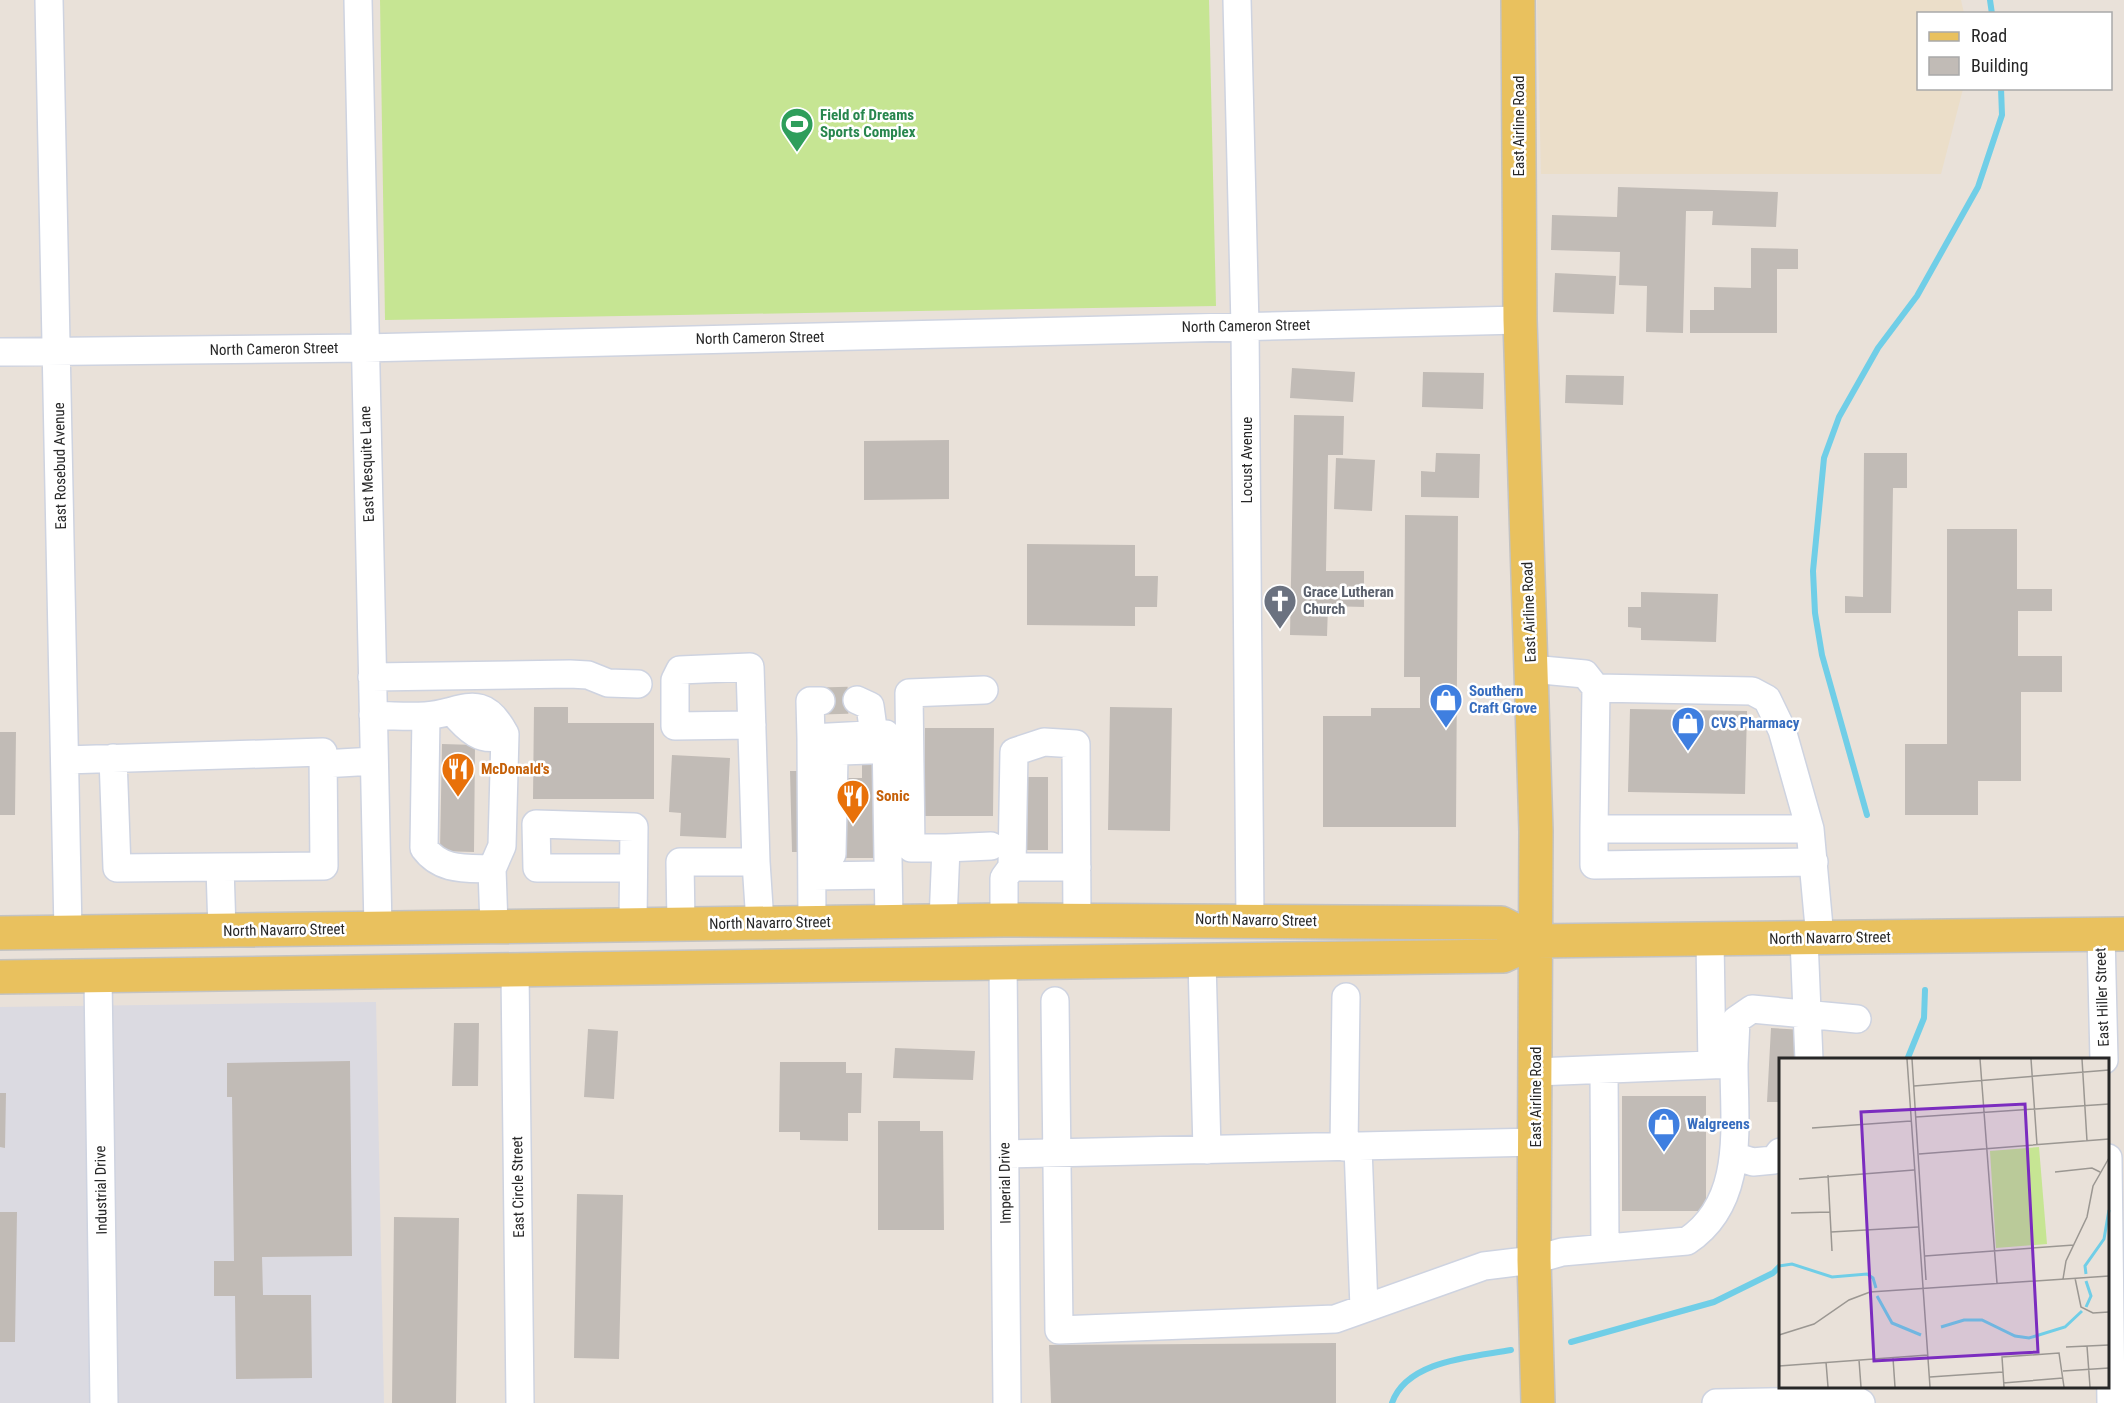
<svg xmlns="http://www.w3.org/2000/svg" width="2124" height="1403" font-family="'Roboto Condensed',sans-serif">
  <rect width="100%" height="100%" fill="#e9e1d9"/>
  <path fill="#dbdae1" d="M376,1002L384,1403H0V1007Z"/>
  <path fill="#ebdec9" d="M1537,0H1961L1964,13L1918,14V88L1963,89L1941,174H1541Z"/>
  <path fill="#c6e593" d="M380,0H1209L1216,306L385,320Z"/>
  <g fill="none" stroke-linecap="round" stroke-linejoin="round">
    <path stroke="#70cee7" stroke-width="6" d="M1990,0L1992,14
      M1867,815L1822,655L1815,613L1813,571L1824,458L1839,417L1878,348L1917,296L1978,187L2002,115L2001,88
      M1907,1060L1924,1018L1925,990
      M1571,1342L1714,1302L1773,1273L1780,1266
      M1392,1403C1407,1360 1473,1357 1511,1350"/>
  </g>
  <path fill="#c1bbb6" d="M1618,187L1778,192L1776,227L1712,225L1713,211H1686L1683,333L1646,332L1647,286L1619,285L1620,252L1551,250L1552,215L1617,217Z
    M1751,248L1798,249V269H1777V333H1690V310H1714V287L1751,288Z
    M1555,273L1616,276L1614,314L1553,312Z
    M1292,368L1355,372L1353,402L1290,398Z
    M1423,372L1484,373L1483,409L1422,407Z
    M1566,375L1624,376L1623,405L1565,403Z
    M1294,415L1344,416L1343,455H1328L1326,571H1364V607L1328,606L1327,636L1290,635Z
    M949,440V499L864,500V441Z
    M1436,453L1480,454L1479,498L1421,497V471L1435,472Z
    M1864,453H1907V488H1893L1891,613H1845V596L1863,597Z
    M1336,458L1375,460L1372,511L1334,509Z
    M1405,515L1458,516L1456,827H1323V716H1371V708H1420V677H1404Z
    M1947,529H2017V589H2052V611H2018V656H2062V692H2021V781H1978V815H1905V744H1947Z
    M1027,544L1135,545V576H1158L1157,607H1135V626L1027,625Z
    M1641,592L1718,594L1716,642L1641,640V628L1628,627V607H1641Z
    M534,707H568V723H654V799H533Z
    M1110,707L1172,708L1170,831L1108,830Z
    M1630,709L1747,711L1745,794L1628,792Z
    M925,728H994L993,816H924Z
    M0,732H16L15,815H0Z
    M442,744L475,745L474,852L440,851Z
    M672,755L730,758L726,838L680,836L681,813L669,812Z
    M862,761H873L876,858H841L843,778H862Z
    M790,771H802L804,852H792Z
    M1024,777H1048V850H1023Z
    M454,1023H479L478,1086H452Z
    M1771,1028L1804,1030L1802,1060H1780V1102H1767Z
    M588,1029L618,1031L614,1099L584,1097Z
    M895,1048L975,1051L973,1080L893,1078Z
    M350,1061L352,1256L262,1257L263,1295H311L312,1378L236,1379L235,1296H214V1261H234L232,1097H227V1063Z
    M780,1062H846V1073H862L861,1113H848V1141L800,1140V1132H779Z
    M0,1093H6L5,1148L0,1147Z
    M1622,1096H1706V1211H1622Z
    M878,1121H920V1131H943L944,1230H878Z
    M577,1194L623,1195L619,1359L574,1358Z
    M0,1212H17L15,1342H0Z
    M394,1217L459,1218L456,1403H392Z
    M1336,1343V1403H1051L1049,1345Z"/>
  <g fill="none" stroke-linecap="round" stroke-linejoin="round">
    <path stroke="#c2bcb5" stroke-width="27" stroke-dasharray="27 14" stroke-linecap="butt" d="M821,701L857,700"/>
    <g stroke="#ced3e0" stroke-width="30">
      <path id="minor" d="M49,0L68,932
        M358,0L378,928
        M1237,0L1245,326L1250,920
        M0,352L364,348L1520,320
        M1531,669L1585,674L1596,688L1594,829H1810L1820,938
        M372,677L570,674L588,675L608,683L638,684
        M1596,688L1752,691L1767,699L1782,730L1810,829
        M857,700L870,706L874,735
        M452,711C466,728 482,745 505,734
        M373,715C390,716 408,717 425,716C463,713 482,690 505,734L502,846L492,869L494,926
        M426,716L424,848C441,871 465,868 492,869
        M752,725L675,726V680L680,670L750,667L756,862
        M811,738L810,701H821
        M113,758L117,868L220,867
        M65,760L323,752L324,866L220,867L222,931
        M323,764L374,761
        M1594,829V865L1814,862
        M946,848H911L909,693L984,690
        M1077,867H1012L1014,752L1044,742L1076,744L1077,920
        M813,870L832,854L834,757L841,751L870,750
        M813,876L888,875
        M1004,920V878L1012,867
        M943,921L946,848L991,846
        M812,922L811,738L886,734L889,921
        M633,924L634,827L536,824L537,868H633
        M681,924L680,862H756L760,923
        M2101,934L2104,1060
        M1804,939L1809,1060
        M1710,940L1712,1065
        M1202,961L1207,1150
        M1003,962L1007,1403
        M515,971L520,1403
        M98,977L104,1403
        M1055,1001L1059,1330L1335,1319L1484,1266L1534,1260L1562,1252L1687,1241C1746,1202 1734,1126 1734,1064
        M1604,1070L1605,1248
        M1536,1072L1734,1064L1736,1020L1752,1009L1857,1019
        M1344,1147L1346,997
        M1358,1147L1364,1308
        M1005,1154L1536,1142
        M1734,1156L1753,1162L1774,1160L1780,1152
        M2108,1158L2111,1403
        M1716,1403L1856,1400L1861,1403"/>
    </g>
    <g stroke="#c3c3c3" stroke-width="36">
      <path id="major" d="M1518,0L1520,320L1536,831L1534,1260L1538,1403
        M0,933L1004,920L1501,923L1536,941
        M0,977L1503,956L1536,941L2124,934"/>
    </g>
    <use href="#minor" stroke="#fff" stroke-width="27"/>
    <use href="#major" stroke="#e9c15e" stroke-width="33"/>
  </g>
  <defs>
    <g id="stadium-pin" transform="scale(1.725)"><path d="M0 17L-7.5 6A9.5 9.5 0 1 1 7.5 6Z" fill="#2e9e5b" stroke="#fff"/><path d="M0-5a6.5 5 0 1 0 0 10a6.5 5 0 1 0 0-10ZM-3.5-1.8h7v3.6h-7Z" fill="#fff"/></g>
    <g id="church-pin" transform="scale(1.725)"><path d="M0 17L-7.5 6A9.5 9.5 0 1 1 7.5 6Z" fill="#6b7280" stroke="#fff"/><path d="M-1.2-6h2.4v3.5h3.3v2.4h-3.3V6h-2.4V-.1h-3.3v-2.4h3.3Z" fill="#fff"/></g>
    <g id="shop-pin" transform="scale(1.725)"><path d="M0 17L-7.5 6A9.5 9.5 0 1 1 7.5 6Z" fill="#3f7fe0" stroke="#fff"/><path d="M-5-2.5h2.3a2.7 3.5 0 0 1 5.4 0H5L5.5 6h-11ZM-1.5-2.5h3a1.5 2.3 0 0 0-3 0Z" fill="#fff"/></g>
    <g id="restaurant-pin" transform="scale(1.725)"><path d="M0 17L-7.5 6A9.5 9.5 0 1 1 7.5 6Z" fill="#e8710a" stroke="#fff"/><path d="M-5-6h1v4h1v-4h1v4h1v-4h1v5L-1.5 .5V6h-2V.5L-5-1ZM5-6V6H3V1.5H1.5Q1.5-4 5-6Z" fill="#fff"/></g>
  </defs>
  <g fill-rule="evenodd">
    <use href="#stadium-pin" x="797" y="124"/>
    <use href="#church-pin" x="1280" y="601"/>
    <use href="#shop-pin" x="1446" y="700"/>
    <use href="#shop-pin" x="1688" y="723"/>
    <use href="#restaurant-pin" x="458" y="769"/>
    <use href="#restaurant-pin" x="853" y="796"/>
    <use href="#shop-pin" x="1664" y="1124"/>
  </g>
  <g text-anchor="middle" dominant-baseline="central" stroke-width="5" stroke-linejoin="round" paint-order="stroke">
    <g font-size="15" font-weight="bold" fill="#27864d" stroke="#fff" text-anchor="start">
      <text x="820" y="115">Field of Dreams<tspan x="820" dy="17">Sports Complex</tspan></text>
    </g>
    <g font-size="15" fill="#272727" stroke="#fff">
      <text transform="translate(1519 126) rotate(-90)">East Airline Road</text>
      <text transform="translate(1246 326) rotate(-1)">North Cameron Street</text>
      <text transform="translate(760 338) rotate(-1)">North Cameron Street</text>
      <text transform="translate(274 349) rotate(-1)">North Cameron Street</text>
      <text transform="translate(1247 460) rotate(-90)">Locust Avenue</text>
      <text transform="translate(367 464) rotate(-92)">East Mesquite Lane</text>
      <text transform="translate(60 466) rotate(-91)">East Rosebud Avenue</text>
      <text transform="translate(1529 612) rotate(-92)">East Airline Road</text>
      <text transform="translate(1256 920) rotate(1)">North Navarro Street</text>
      <text transform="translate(770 923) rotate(-1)">North Navarro Street</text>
      <text transform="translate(284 930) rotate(-1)">North Navarro Street</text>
      <text transform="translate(1830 938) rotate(-1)">North Navarro Street</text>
      <text transform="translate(2102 997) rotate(-92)">East Hiller Street</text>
      <text transform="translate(1536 1097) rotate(-90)">East Airline Road</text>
      <text transform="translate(1005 1183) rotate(-91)">Imperial Drive</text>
      <text transform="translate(518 1187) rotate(-91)">East Circle Street</text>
      <text transform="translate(101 1190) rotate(-91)">Industrial Drive</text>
    </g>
    <g font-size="15" font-weight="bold" fill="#5b616d" stroke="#fff" text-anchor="start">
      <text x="1303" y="592">Grace Lutheran<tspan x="1303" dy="17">Church</tspan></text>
    </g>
    <g font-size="15" font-weight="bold" fill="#366cbe" stroke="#fff" text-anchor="start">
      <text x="1469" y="691">Southern<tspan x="1469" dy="17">Craft Grove</tspan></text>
      <text x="1711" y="723">CVS Pharmacy</text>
      <text x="1687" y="1124">Walgreens</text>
    </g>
    <g font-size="15" font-weight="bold" fill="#c56008" stroke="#fff" text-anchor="start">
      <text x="481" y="769">McDonald's</text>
      <text x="876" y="796">Sonic</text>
    </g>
  </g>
  <g transform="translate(1779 1058)">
    <rect width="330" height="330" fill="#e9e1d9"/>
    <path d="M260,89L268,186L217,190L211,93Z" fill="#c6e593"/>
    <path fill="none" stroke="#70cee7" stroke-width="3" d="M0,208L13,206L53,219L88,216L94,220L97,230M307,216L306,208L325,181L330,152M98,238L113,265L142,277M307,249L312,238L307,223M162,269L185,262H203L236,278L250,280L286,269L303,253"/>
    <path fill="none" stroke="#9b9792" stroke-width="1.5" d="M128,1L151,329M133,1L147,222M201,1L218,225M252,1L258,87M303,1L308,83M135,28L330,12M137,59L330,46M33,70L132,63M140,96L330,81M276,114L313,110L321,114M49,117L53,193M20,121L135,112M12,155L51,154M52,174L139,169M146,198L295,187M296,220L302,249L314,255L330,254M284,221L287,203L308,159L314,128L330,100M0,277L35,266L70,242L91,234L330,218M308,288L311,329M287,289L330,287M114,300L116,329M80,302L82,329M47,304L49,329M0,308L149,297M284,313L330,310M151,319L224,314M224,325L284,320M225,329L223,299L280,295L285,329"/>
    <path fill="#7b2cbf" fill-opacity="0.15" stroke="#7b2cbf" stroke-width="3" d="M246,46L259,294L95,303L82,54Z"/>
    <rect width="330" height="330" fill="none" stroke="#272727" stroke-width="3"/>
  </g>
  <rect x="1917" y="12" width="195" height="78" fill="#ffffff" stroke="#a9a9a9" stroke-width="1.5"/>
  <rect x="1929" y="32" width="30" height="9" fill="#e9c15e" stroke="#a9a9a9" stroke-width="1.5"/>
  <text x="1971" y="42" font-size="18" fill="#272727">Road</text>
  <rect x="1929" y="57" width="30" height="18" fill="#c1bbb6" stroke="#a9a9a9" stroke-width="1.5"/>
  <text x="1971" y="72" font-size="18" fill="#272727">Building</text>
</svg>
